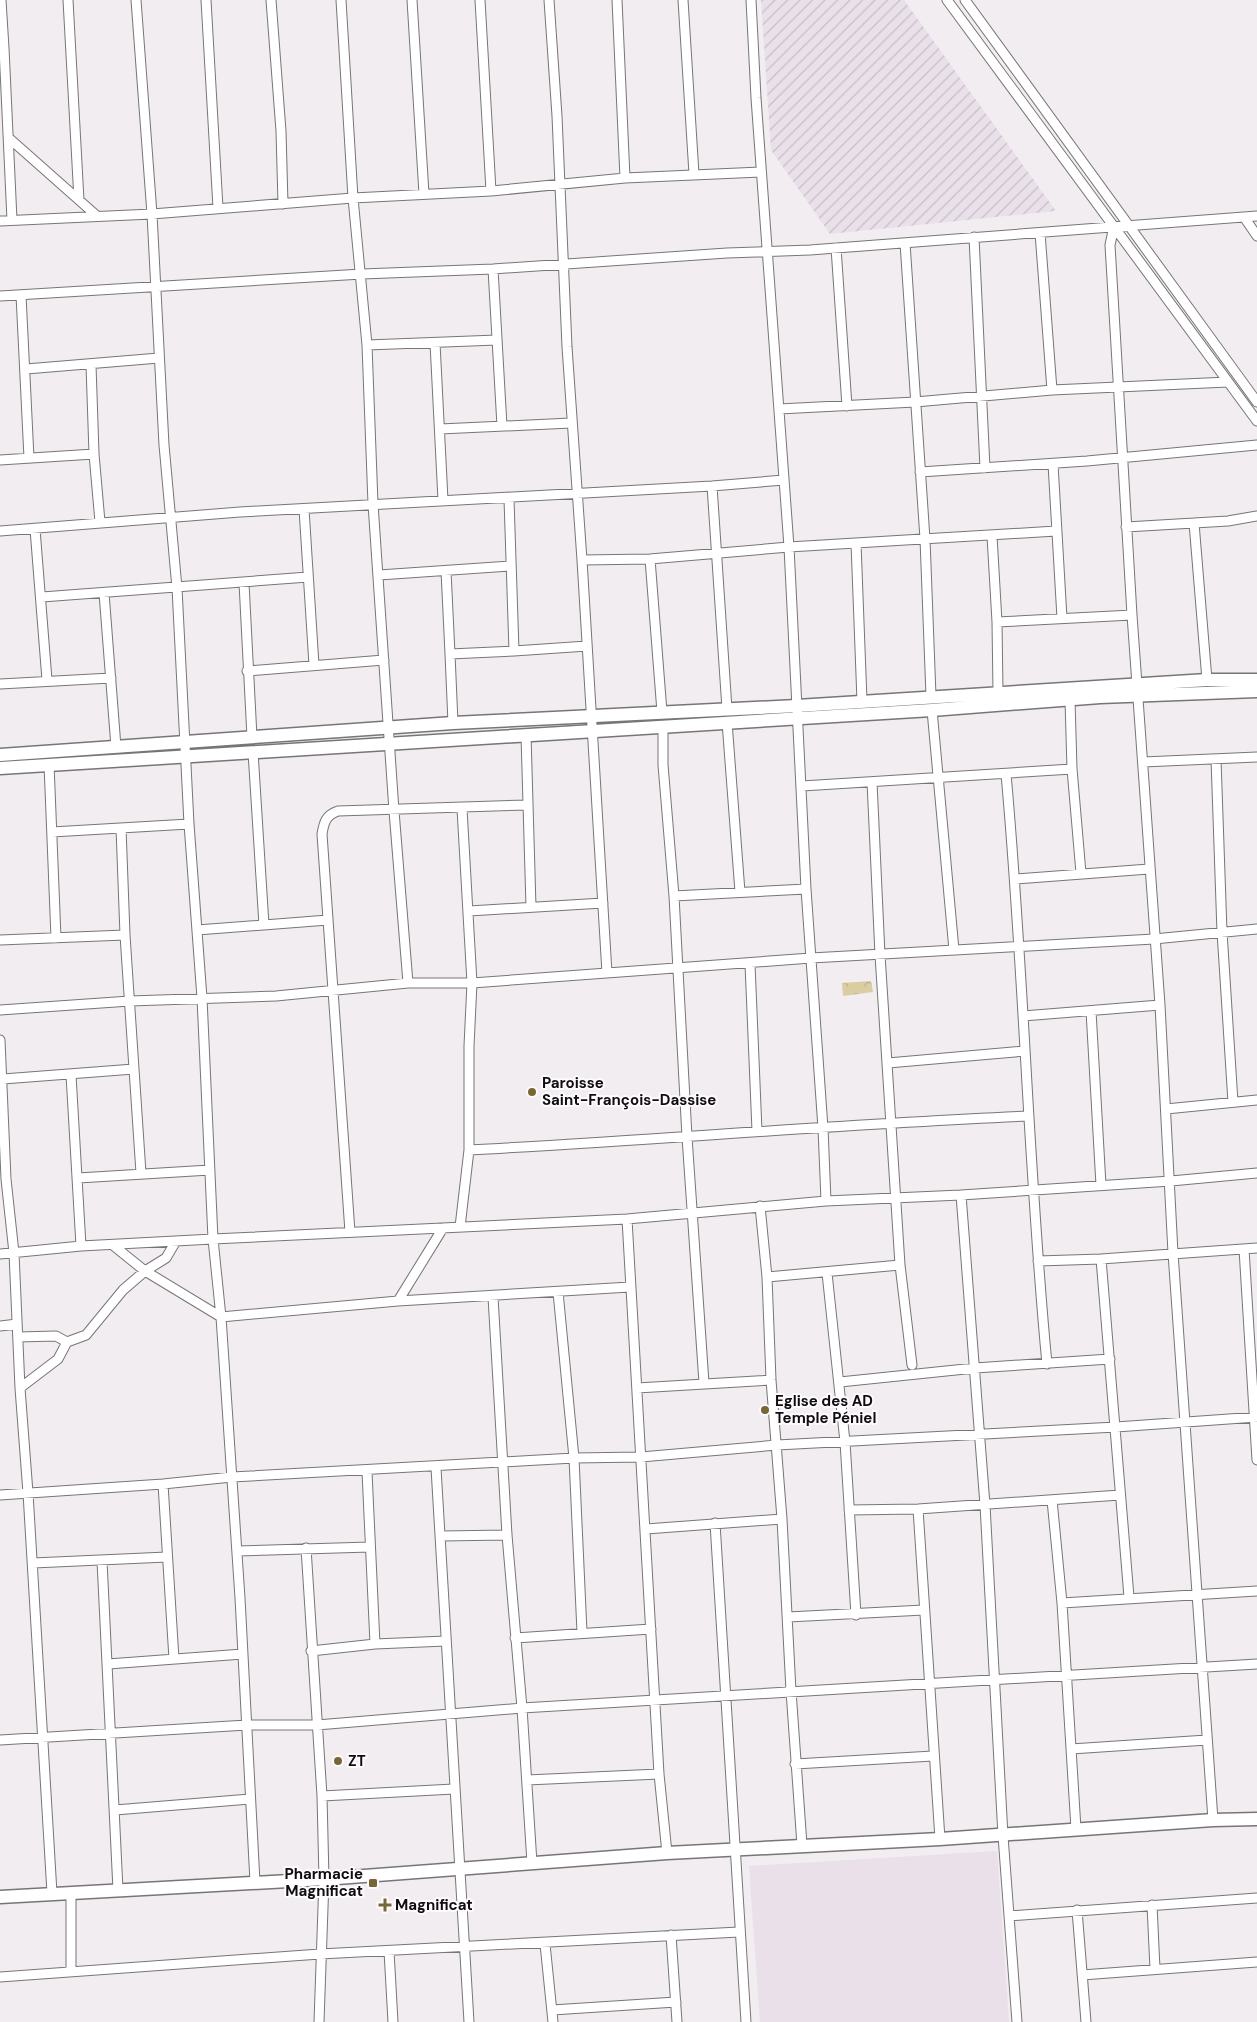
<svg xmlns="http://www.w3.org/2000/svg" width="1257" height="2022" font-family="'DM Sans',sans-serif">
  <defs>
    <pattern id="industrial-furrows" width="10" height="10" patternUnits="userSpaceOnUse" patternTransform="scale(1.25)"><rect width="10" height="10" fill="#e9e0ea"/><path d="M-1 1l2-2M0 10L10 0M9 11l2-2" fill="none" stroke="#c7bfc8"/></pattern>
    <pattern id="park-crowns" width="20" height="18" patternUnits="userSpaceOnUse" patternTransform="scale(1.25)"><rect width="20" height="18" fill="#dbcda2"/><path d="M2 6a3 3 0 1 1 6 0M12 15a3 3 0 1 1 6 0" fill="none" stroke="#bbaf8a"/></pattern>
  </defs>
  <rect width="100%" height="100%" fill="#f1edf1"/>
  <path fill="#e9e0ea" d="M997,1851L1009,2022H760L749,1866Z"/>
  <path fill="url(#industrial-furrows)" d="M761,0H904L1056,211L830,234L771,150Z"/>
  <path fill="url(#park-crowns)" d="M871,981L873,992L843,996L842,983Z"/>
  <g fill="none" stroke-linecap="round" stroke-linejoin="round">
    <g stroke="#787578" stroke-width="11">
      <path id="street" d="M68,0L79,200
        M136,0L152,214L164,445L177,588L189,824L202,998L213,1239L221,1317L240,1598L255,1882
        M206,0L218,208
        M271,0L281,131L283,204
        M341,0L353,198L367,345L373,504L394,811L408,983
        M412,0L424,194
        M480,0L491,191
        M549,0L557,116L567,347L582,560L607,973
        M617,0L625,178
        M683,0L694,174
        M751,0L756,98L789,547L806,889L823,1128L826,1201
        M947,0L1257,421
        M965,0L1257,402
        M0,48H4L1,0
        M4,48L12,220
        M10,139L97,216
        M1244,217L1257,236
        M0,221L152,214L353,198L491,191L625,178L761,172
        M1114,226L1110,245L1132,615L1160,1005L1173,1253L1213,1820
        M1040,233L1052,390
        M974,237L985,468
        M905,243L925,539L931,696
        M836,248L847,406
        M493,269L502,426
        M21,295L29,458
        M0,296L362,274L493,269L727,253L810,250L1257,216
        M435,343L443,500
        M367,345L497,340
        M91,365L94,454L100,522
        M26,369L159,358
        M779,409L915,402L1052,390L1228,382
        M440,429L571,423
        M0,460L94,454
        M1053,464L1062,618
        M920,472L1087,461L1257,445
        M712,486L727,709
        M509,499L514,651L587,646
        M304,509L314,665
        M1194,523L1207,680
        M1126,527L1228,521L1257,516
        M35,529L47,680
        M0,531L240,512L712,486L784,480
        M992,536L997,622L998,692
        M856,543L862,701
        M650,559L662,712
        M582,560L650,559L789,547L1056,531
        M446,571L450,654L514,651
        M379,575L511,566
        M244,583L252,737
        M104,593L116,747
        M42,597L308,577
        M997,622L1132,615
        M450,654L453,723
        M247,671L384,660
        M0,684L111,678
        M1070,700L1072,769L1081,873
        M932,710L954,950
        M727,722L740,892
        M663,726V765L674,896L687,1137L704,1383
        M526,735L531,907
        M253,752L264,925
        M1216,759L1222,932L1233,1102
        M1143,762L1257,757
        M49,764L56,938
        M1006,774C1024,970 1028,1168 1047,1364
        M872,782L880,955L900,1265L912,1365
        M802,786L1072,769
        M462,809L472,983L469,1046V1150
        M121,828L125,935L141,1173
        M52,832L189,824
        M1015,879L1149,869
        M674,896L806,889
        M469,911L603,903
        M197,930L328,920
        M0,940L125,935
        M750,964L757,1131
        M0,1010L130,1001L276,996L408,983H472L811,958L1154,939L1257,929
        M1091,1011L1101,1185
        M1023,1016L1160,1005
        M0,1040L6,1179L14,1253L20,1388L28,1493L52,1893
        M888,1063L1025,1051
        M71,1075L81,1246
        M3,1079L134,1069
        M1166,1109L1257,1100
        M78,1178L210,1170
        M961,1195L985,1505L1003,1836L1017,2022
        M760,1206L767,1277L771,1380L782,1519L791,1691L802,1845
        M627,1219L659,1774L667,1853
        M460,1227L469,1150C656,1140 842,1124 1029,1116
        M350,1232L322,834C324,822 326,815 338,811L527,805
        M114,1246L145,1271L221,1317L398,1301L630,1287
        M1244,1249L1257,1460
        M0,1254L81,1246L213,1239L627,1219L826,1201L961,1195L1171,1181L1257,1173
        M1101,1259L1129,1597
        M1038,1261L1101,1259L1257,1248
        M827,1273L845,1442L856,1615
        M767,1277L900,1265
        M558,1292L574,1458L582,1632
        M493,1297L507,1535L522,1708L532,1863
        M398,1301L443,1228
        M0,1326L17,1324
        M18,1337L56,1336L67,1342L58,1359L20,1388
        M67,1342L86,1335L123,1290L145,1271L166,1258L176,1241
        M840,1382L975,1368L1110,1359
        M637,1388L771,1380
        M436,1468L469,2022
        M367,1472L375,1644
        M163,1484L174,1659
        M0,1495L163,1484L232,1477L574,1458L641,1457L777,1445L1116,1427L1257,1417
        M1052,1500L1062,1603L1076,1829
        M918,1509L940,1839
        M849,1510L918,1509L1120,1495
        M715,1523L746,2022
        M646,1529L782,1519
        M441,1536L507,1535
        M306,1548L322,1796L324,1879L319,2022
        M237,1551L370,1547
        M102,1561L118,1890
        M33,1563L167,1557
        M1062,1603L1257,1591
        M788,1617L924,1610
        M515,1638L651,1629
        M311,1651L375,1644L446,1641
        M108,1664L243,1654
        M0,1740L247,1725H317L522,1708L1257,1664
        M1071,1749L1207,1740
        M795,1764L933,1756
        M527,1780L659,1774
        M322,1796L454,1789
        M115,1810L250,1799
        M71,1893V1971
        M1152,1905L1155,1969
        M1077,1910L1086,2022
        M1009,1916L1257,1898
        M671,1935L677,2022
        M545,1944L553,2022
        M389,1951L393,2022
        M1082,1975L1257,1962
        M0,1977L320,1954L739,1932
        M552,2010L676,2002"/>
    </g>
    <g stroke="#787578" stroke-width="15">
      <path id="secondary" d="M0,755L453,723L797,706L1207,680H1257
        M0,768L932,710L1100,697L1257,691
        M0,1897L324,1879L667,1853L940,1839L1213,1820L1257,1819"/>
    </g>
    <use href="#street" stroke="#fff" stroke-width="9"/>
    <use href="#secondary" stroke="#fff" stroke-width="12"/>
  </g>
  <g fill="#776735" stroke="#fefafe" stroke-width="2">
    <circle cx="532" cy="1092" r="5"/>
    <circle cx="765" cy="1410" r="5"/>
    <circle cx="338" cy="1761" r="5"/>
    <rect x="368" y="1878" width="10" height="10" rx="2.5"/>
    <path d="M382.5 1897.5h5v5h5v5h-5v5h-5v-5h-5v-5h5z"/>
  </g>
  <g text-anchor="middle" dominant-baseline="central" stroke-width="4" stroke-linejoin="round" paint-order="stroke">
    <g font-size="15" font-weight="bold" fill="#0f0e0f" stroke="#fefafe" text-anchor="start">
      <text x="542" y="1083">Paroisse<tspan x="542" dy="17">Saint-François-Dassise</tspan></text>
      <text x="775" y="1401">Eglise des AD<tspan x="775" dy="17">Temple Péniel</tspan></text>
      <text x="348" y="1761">ZT</text>
      <text x="363" y="1874" text-anchor="end">Pharmacie<tspan x="363" dy="17">Magnificat</tspan></text>
      <text x="395" y="1905">Magnificat</text>
    </g>
  </g>
</svg>
